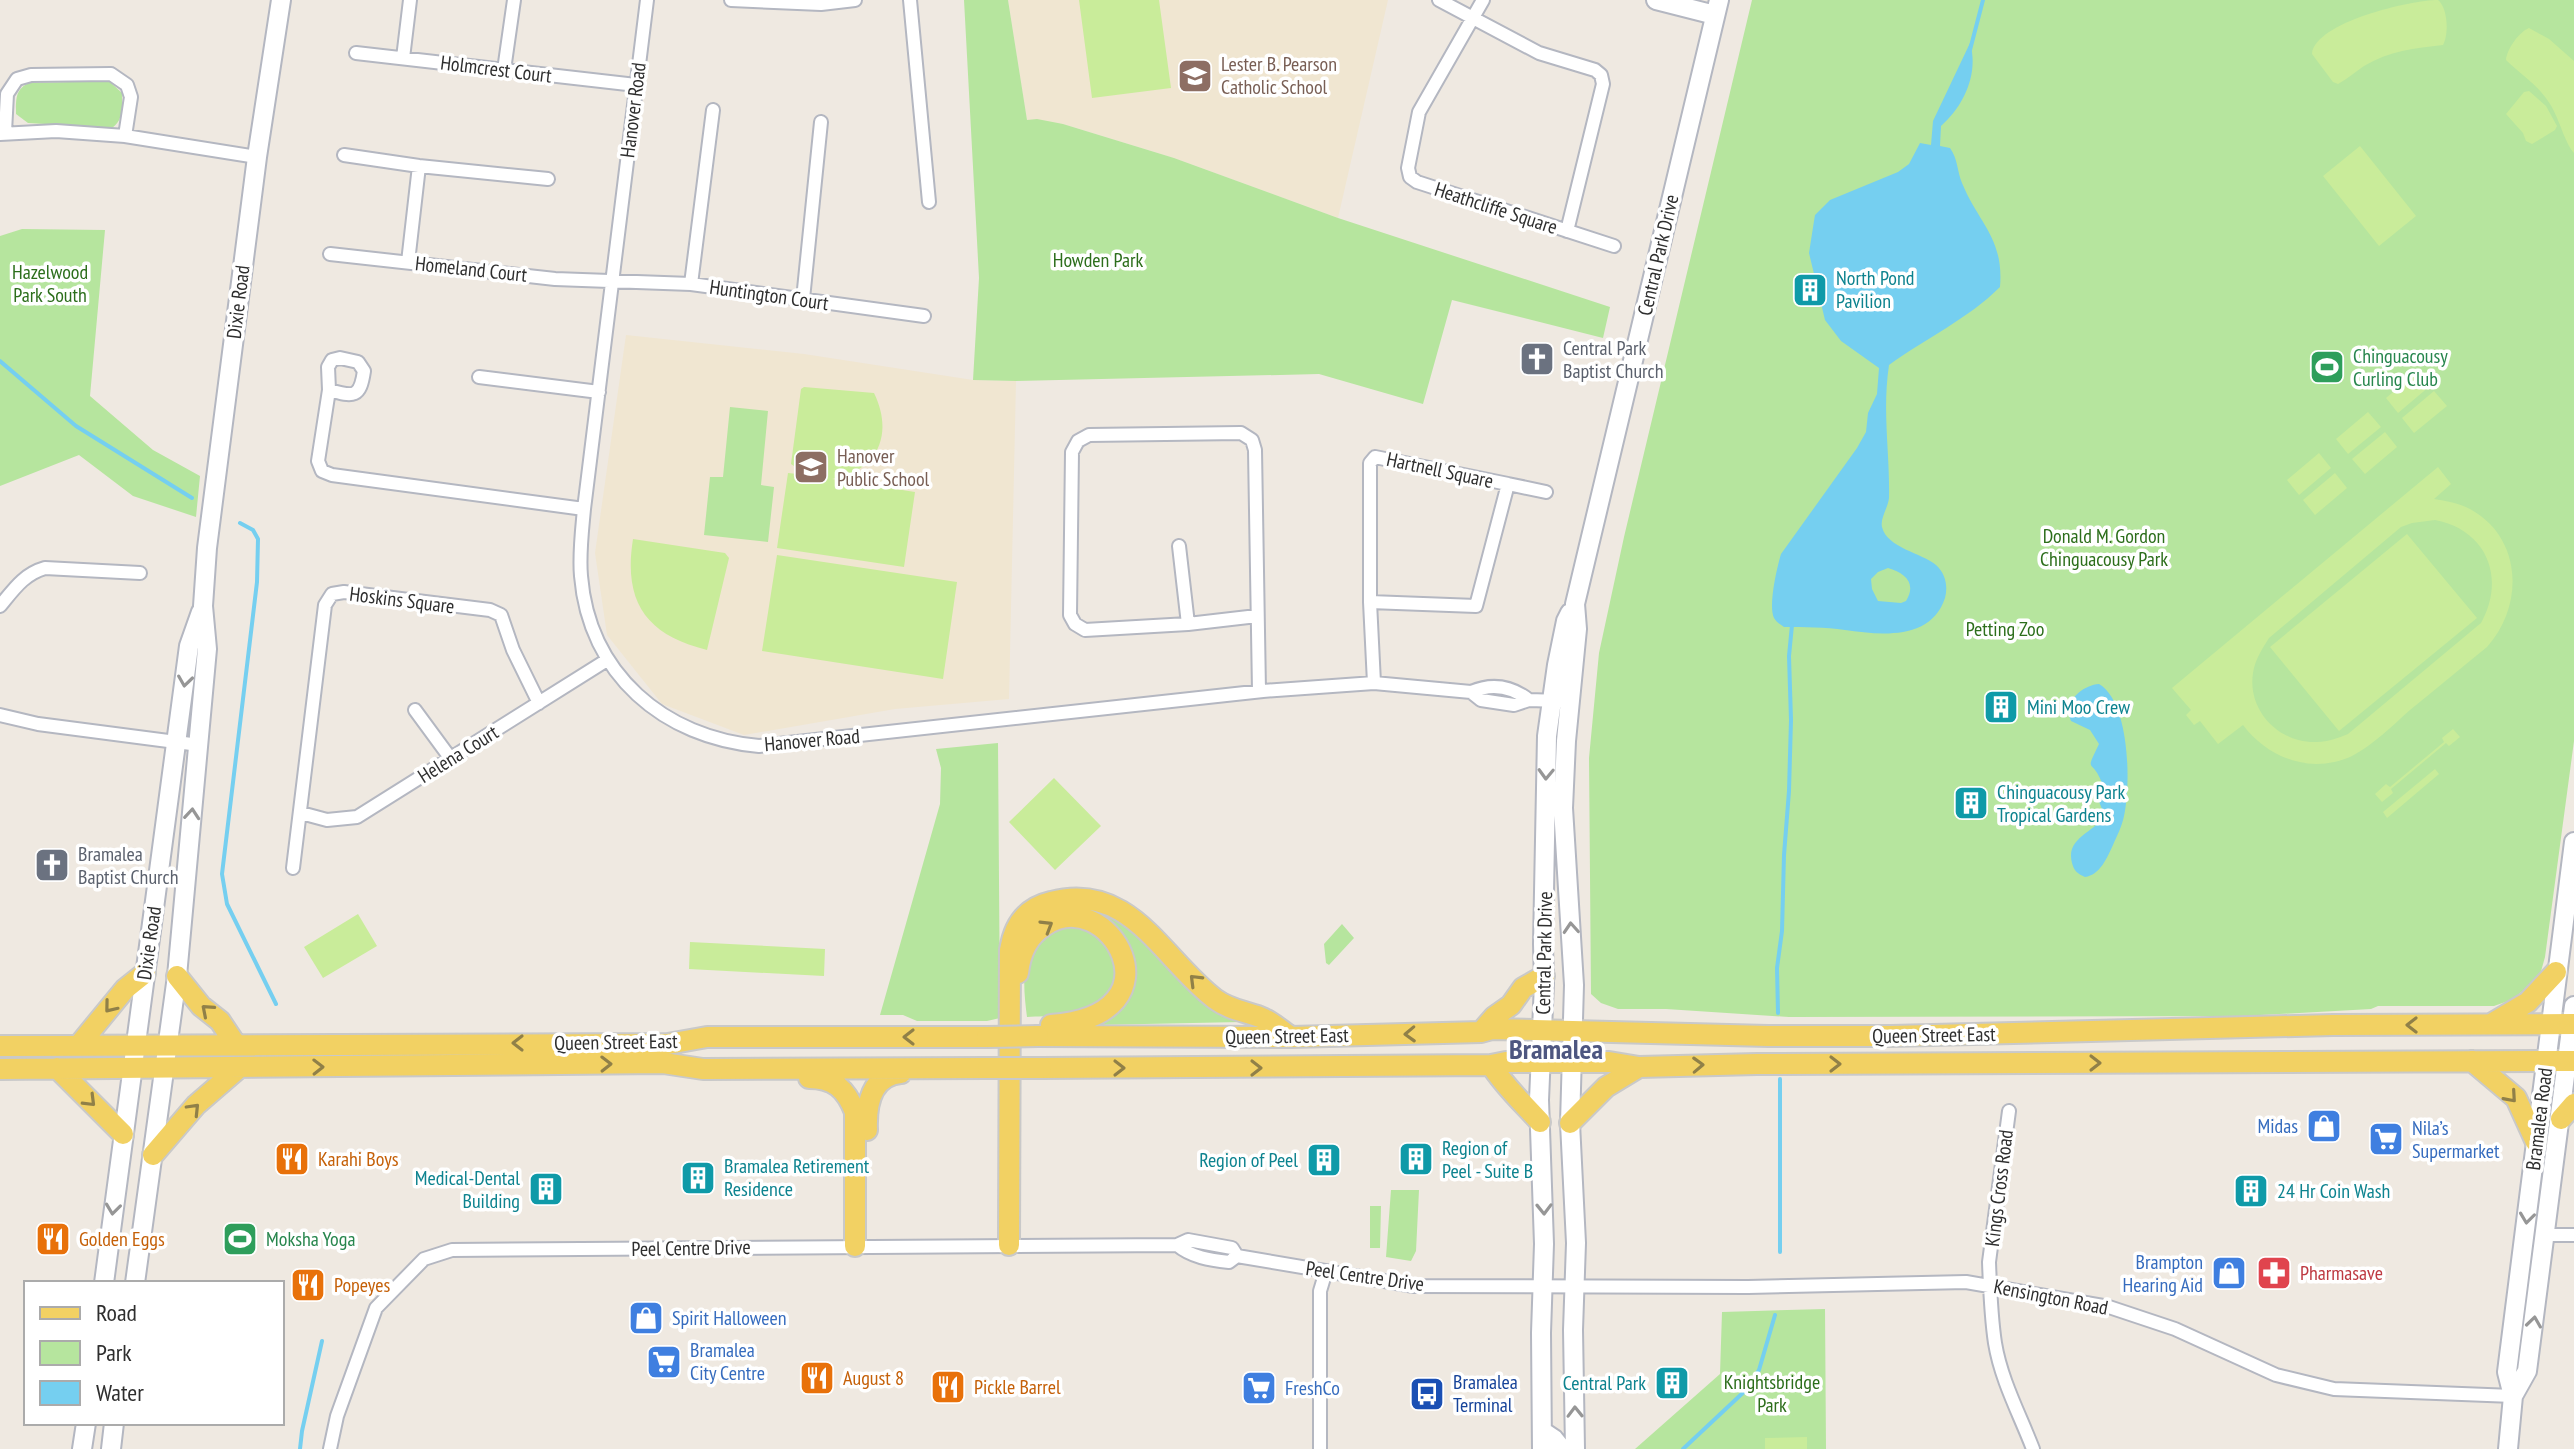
<svg xmlns="http://www.w3.org/2000/svg" width="2574" height="1449" font-family="'PT Sans Narrow',sans-serif">
  <rect width="100%" height="100%" fill="#efe9e1"/>
  <path fill="#f0e6d1" d="M1008,0H1388L1338,218L1174,158L1063,124L1027,121Z
    M626,335L804,354L973,380L1016,381L1009,699L895,709L744,735L662,704L607,635L595,553Z"/>
  <path fill="#b6e59e" d="M964,0H1008L1027,120L1037,119L1063,124L1174,158L1338,218L1610,307L1603,338L1452,300L1423,404L1319,374L1016,381L973,380L979,278Z
    M1752,0H2574V741L2545,957L2540,975L2531,989L2528,987L2511,1000L2494,1006H2378L2371,1009L2243,1016L1789,1017L1666,1009H1618L1601,1003L1591,994L1589,758L1599,653L1624,537Z
    M109,81L122,93C122,106 124,120 112,128L28,123L16,114C16,100 15,89 29,83Z
    M22,229L105,230L90,396L153,450L200,476L196,517L133,496L79,455L0,486V236Z
    M730,407L768,411L761,485L774,487L768,542L704,535L710,477H723Z
    M998,743L1000,1018L987,1021H917L903,1015H880L940,804L941,768L936,749Z
    M1091,907L1122,918L1241,1022L1096,1025L1121,1009L1136,972L1127,940L1107,919L1075,909L1024,929C1045,904 1061,908 1091,907Z
    M1058,924L1101,933L1120,972C1104,1022 1072,1014 1027,1017C1024,993 1020,960 1036,939C1041,933 1051,928 1058,924Z
    M1342,924L1354,938L1329,965L1326,963L1324,944Z
    M1391,1190H1419L1416,1251L1411,1261L1386,1257Z
    M1370,1206H1381L1380,1248H1370Z
    M1825,1309L1826,1449H1635L1720,1374L1722,1312Z"/>
  <path fill="#c9ec9a" fill-rule="evenodd" d="M1079,0H1159L1171,88L1092,98Z
    M2438,0C2448,8 2449,34 2443,45C2415,48 2389,51 2364,66C2355,72 2347,79 2338,84L2333,82L2312,54C2315,22 2411,0 2438,0Z
    M2529,28L2549,39L2574,61V153C2564,142 2559,116 2548,101C2537,84 2520,74 2506,60C2507,49 2519,32 2529,28Z
    M2529,91L2546,106L2557,126L2555,130L2532,144L2526,141L2523,133L2506,114L2524,92Z
    M2360,146L2416,216L2379,246L2323,176Z
    M2418,371L2430,386L2398,413L2386,398Z
    M804,387L874,393C894,434 878,471 832,479L915,492L904,567L777,548L788,473L807,475L791,464L801,389Z
    M2434,391L2447,406L2414,433L2402,418Z
    M2368,412L2381,427L2348,454L2336,439Z
    M2385,432L2397,447L2365,474L2352,459Z
    M2319,453L2331,468L2299,495L2287,480Z
    M2438,467L2451,484L2434,499C2446,501 2459,503 2470,509C2523,538 2524,606 2487,647C2461,668 2436,689 2410,710C2392,726 2373,745 2352,756C2311,775 2268,758 2243,725L2218,744L2200,721L2194,725L2186,715L2191,710L2172,688ZM2435,520C2487,530 2506,578 2481,623L2348,734C2338,738 2328,742 2317,742C2280,744 2247,711 2253,673C2255,660 2262,649 2269,638L2401,527L2412,523Z
    M2335,473L2347,488L2315,515L2303,500Z
    M2407,534L2477,618L2339,731L2270,647Z
    M633,539L725,553L729,558L707,650C646,635 623,602 633,539Z
    M777,555L957,582L943,679L762,651Z
    M2453,729L2460,737L2449,746L2446,743L2391,789L2393,793L2382,802L2375,794L2386,784L2390,787L2444,742L2442,738Z
    M2435,769L2439,774L2387,818L2383,812Z
    M1054,778L1101,826L1055,870L1009,822Z
    M358,914L377,946L323,978L304,947Z
    M690,942L825,949L824,976L689,969Z
    M1807,1437V1449H1765V1438Z"/>
  <path fill="#75cff0" fill-rule="evenodd" d="M1970,43C1979,73 1964,106 1941,126L1940,146L1950,148C1958,159 1957,171 1962,183C1979,224 2004,238 2000,287C1968,319 1926,338 1889,365C1882,412 1890,452 1889,498C1888,508 1880,518 1882,527C1887,548 1922,553 1936,565C1946,574 1948,587 1945,598C1931,641 1880,635 1845,630C1825,627 1804,627 1784,627C1780,624 1777,623 1774,618C1768,606 1777,567 1781,554L1857,448L1866,432L1868,413L1877,394L1879,368L1841,341L1825,320L1809,253L1814,221L1815,215L1830,200L1898,172L1909,164L1920,143L1931,145L1933,121ZM1888,568C1905,573 1917,583 1906,601L1901,603L1878,601L1872,589L1871,579L1878,572Z
    M2099,684C2130,702 2131,785 2124,816C2122,826 2117,836 2113,845C2107,858 2100,875 2085,877C2078,874 2074,871 2072,863C2065,836 2097,833 2104,814L2098,799L2102,783C2092,757 2084,775 2099,744L2090,730L2071,721C2062,703 2082,685 2099,684Z"/>
  <g fill="none" stroke-linecap="round" stroke-linejoin="round">
    <path stroke="#75cff0" stroke-width="4" d="M1970,50L1983,0
      M0,361L76,426L192,498
      M240,523L253,530L258,539L257,582L222,874L227,904L276,1004
      M1778,1013L1777,968L1782,931L1784,855L1789,791L1791,720L1789,656L1792,625
      M1780,1252V1079
      M300,1449L302,1431L322,1341
      M1683,1449L1747,1389L1759,1370L1775,1315"/>
    <g stroke="#b4b7c1" stroke-width="16">
      <path id="street" d="M647,0L584,509C582,531 579,554 581,576C589,674 664,738 759,746L1263,691L1374,683L1471,692C1492,683 1511,686 1529,700
        M731,0L821,4L855,0
        M910,0L929,202
        M1439,0L1539,53L1595,70L1601,75L1603,84L1567,231
        M1483,0L1419,112L1408,168L1410,177L1417,182L1614,246
        M356,53L636,85
        M403,58L410,0
        M504,70L514,0
        M5,132L7,94L17,79L31,75L111,74L127,85L131,97L125,136
        M0,134L56,131L125,136L257,157
        M344,155L419,166L548,179
        M330,254L555,279L691,284L924,316
        M408,262L419,166
        M691,284L713,110
        M803,299L821,122
        M479,377L599,392
        M329,390C354,397 360,398 364,371L358,362L340,358L332,360L328,367L329,390L318,461L322,471L332,475L584,509
        M1508,484L1546,492
        M1179,546L1188,624
        M1370,602L1476,606L1508,484L1375,457L1370,463V602L1374,683
        M0,606C14,589 24,574 45,568L140,573
        M1257,616L1188,624L1085,630L1075,624L1070,615L1072,452L1078,441L1089,435L1241,433L1252,440L1255,450L1259,691
        M1471,692L1481,700L1514,705L1529,700L1560,701
        M415,710L451,759
        M0,715L38,724L199,745
        M301,813L327,820L357,817L607,660
        M293,868L325,605L332,594L344,592L490,610L501,615L513,650L539,703
        M2009,1111L1989,1262C1990,1289 1991,1317 1995,1343C2001,1380 2020,1415 2033,1449
        M2546,1235H2574
        M1177,1245C1191,1257 1210,1260 1229,1262L1237,1256L1414,1286L1748,1287L1966,1282L2109,1307L2175,1329L2276,1375L2334,1389L2513,1396
        M330,1449L337,1416L376,1308L424,1259L452,1250L1177,1245L1188,1240L1232,1248L1237,1256
        M1320,1449V1291L1326,1271"/>
    </g>
    <g stroke="#b4b7c1" stroke-width="22">
      <path id="secondary" d="M1656,0L1715,15
        M104,1283L189,646L201,612
        M135,1283L177,976L207,649L203,606L207,548L257,157L281,0
        M2513,1396L2527,1371L2574,1006
        M1542,1431L1554,1439L1562,1449
        M82,1449L86,1423
        M111,1449L114,1423
        M1542,1449L1541,1333L1544,1244L1539,1100L1544,983L1543,944L1547,736L1557,665L1566,621L1570,613
        M1575,1449L1573,1330L1576,1243L1570,1123L1574,985L1563,808L1566,741L1577,629L1575,604L1719,0
        M2508,1449L2513,1396L2507,1372L2574,842"/>
    </g>
    <g stroke="#c9c9c9" stroke-width="24">
      <path id="primary" d="M1018,973C1020,954 1028,936 1044,926C1108,881 1186,1016 1051,1025
        M177,976L201,1006L220,1021L236,1045
        M2491,1024L2528,1002L2556,972
        M1481,1032L1494,1017L1511,1005L1523,988L1544,976
        M1038,1036L1291,1037L1481,1032L1492,1029L1768,1036H1891L2333,1025L2574,1024
        M79,1045L125,989L145,973
        M0,1046L668,1044L707,1037H987
        M2472,1061L2516,1098L2536,1142
        M1491,1065C1505,1087 1523,1103 1540,1122
        M57,1068L123,1134
        M1041,1068L1491,1065L1506,1062H1609L1639,1067L1757,1064L2574,1061
        M0,1069L663,1063L703,1069L988,1068
        M809,1078C834,1078 846,1089 855,1112V1246
        M2561,1119L2574,1104
        M1570,1123L1606,1087L1639,1067
        M867,1130C866,1105 871,1075 901,1073
        M153,1155L196,1105L240,1067
        M1009,1245L1010,950C1014,925 1025,908 1051,902C1131,881 1162,959 1215,999C1230,1010 1244,1011 1260,1017C1271,1021 1282,1031 1291,1037"/>
    </g>
    <use href="#street" stroke="#fff" stroke-width="12"/>
    <use href="#secondary" stroke="#fff" stroke-width="18"/>
    <use href="#primary" stroke="#f2d163" stroke-width="20"/>
    <g stroke="#c9c9c9" stroke-width="24" stroke-linecap="butt">
      <path id="primary-bridge" d="M987,1037L1038,1036
        M988,1068H1041"/>
    </g>
    <use href="#primary-bridge" stroke="#f2d163" stroke-width="20"/>
  </g>
  <defs><path id="oneway-chevron" d="M-2-3.5L2.5 0L-2 3.5" fill="none" stroke-width="1.6" stroke-linecap="round" stroke-linejoin="round" transform="scale(2)"/></defs>
  <g stroke="#969696">
    <use href="#oneway-chevron" transform="translate(185 681) rotate(98)"/>
    <use href="#oneway-chevron" transform="translate(1546 774) rotate(92)"/>
    <use href="#oneway-chevron" transform="translate(192 814) rotate(-85)"/>
    <use href="#oneway-chevron" transform="translate(1571 928) rotate(-94)"/>
    <use href="#oneway-chevron" transform="translate(113 1209) rotate(97)"/>
    <use href="#oneway-chevron" transform="translate(1544 1209) rotate(89)"/>
    <use href="#oneway-chevron" transform="translate(2527 1218) rotate(97)"/>
    <use href="#oneway-chevron" transform="translate(2534 1322) rotate(-82)"/>
    <use href="#oneway-chevron" transform="translate(1575 1412) rotate(-91)"/>
  </g>
  <g stroke="#908048">
    <use href="#oneway-chevron" transform="translate(1047 926) rotate(-31)"/>
    <use href="#oneway-chevron" transform="translate(1195 980) rotate(-135)"/>
    <use href="#oneway-chevron" transform="translate(110 1007) rotate(129)"/>
    <use href="#oneway-chevron" transform="translate(207 1010) rotate(-139)"/>
    <use href="#oneway-chevron" transform="translate(2412 1025) rotate(180)"/>
    <use href="#oneway-chevron" transform="translate(1410 1034) rotate(178)"/>
    <use href="#oneway-chevron" transform="translate(909 1037) rotate(-180)"/>
    <use href="#oneway-chevron" transform="translate(518 1043) rotate(-180)"/>
    <use href="#oneway-chevron" transform="translate(2095 1063)"/>
    <use href="#oneway-chevron" transform="translate(606 1064) rotate(-1)"/>
    <use href="#oneway-chevron" transform="translate(1835 1064)"/>
    <use href="#oneway-chevron" transform="translate(1698 1065) rotate(-2)"/>
    <use href="#oneway-chevron" transform="translate(318 1067) rotate(-1)"/>
    <use href="#oneway-chevron" transform="translate(1119 1068)"/>
    <use href="#oneway-chevron" transform="translate(1256 1068)"/>
    <use href="#oneway-chevron" transform="translate(2511 1097) rotate(49)"/>
    <use href="#oneway-chevron" transform="translate(90 1101) rotate(45)"/>
    <use href="#oneway-chevron" transform="translate(194 1109) rotate(-46)"/>
  </g>
  <defs>
    <g id="school-square" transform="scale(1.8)"><rect x="-9" y="-9" width="18" height="18" rx="4" fill="#8d6e63" stroke="#fff"/><path d="M0-5L7-2L0 1L-7-2ZM-4 1L0 2.5L4 1V4Q0 6-4 4Z" fill="#fff"/></g>
    <g id="building-square" transform="scale(1.8)"><rect x="-9" y="-9" width="18" height="18" rx="4" fill="#0f9aa8" stroke="#fff"/><path d="M-4-6H4V6H1V3H-1V6H-4ZM-2.5-4.3h1.7v1.8h-1.7ZM.8-4.3h1.7v1.8H.8ZM-2.5-1h1.7V.8h-1.7ZM.8-1h1.7V.8H.8Z" fill="#fff"/></g>
    <g id="church-square" transform="scale(1.8)"><rect x="-9" y="-9" width="18" height="18" rx="4" fill="#6b7280" stroke="#fff"/><path d="M-1.2-6h2.4v3.5h3.3v2.4h-3.3V6h-2.4V-.1h-3.3v-2.4h3.3Z" fill="#fff"/></g>
    <g id="stadium-square" transform="scale(1.8)"><rect x="-9" y="-9" width="18" height="18" rx="4" fill="#2e9e5b" stroke="#fff"/><path d="M0-5a6.5 5 0 1 0 0 10a6.5 5 0 1 0 0-10ZM-3.5-1.8h7v3.6h-7Z" fill="#fff"/></g>
    <g id="shop-square" transform="scale(1.8)"><rect x="-9" y="-9" width="18" height="18" rx="4" fill="#3f7fe0" stroke="#fff"/><path d="M-5-2.5h2.3a2.7 3.5 0 0 1 5.4 0H5L5.5 6h-11ZM-1.5-2.5h3a1.5 2.3 0 0 0-3 0Z" fill="#fff"/></g>
    <g id="supermarket-square" transform="scale(1.8)"><rect x="-9" y="-9" width="18" height="18" rx="4" fill="#3f7fe0" stroke="#fff"/><path d="M-6-5.5h2.5l.6 2H6L4.5 2H-2.5L-4.4-4H-6ZM-1.5 3.2a1.3 1.3 0 1 0 .1 0ZM3 3.2a1.3 1.3 0 1 0 .1 0Z" fill="#fff"/></g>
    <g id="restaurant-square" transform="scale(1.8)"><rect x="-9" y="-9" width="18" height="18" rx="4" fill="#e8710a" stroke="#fff"/><path d="M-5-6h1v4h1v-4h1v4h1v-4h1v5L-1.5 .5V6h-2V.5L-5-1ZM5-6V6H3V1.5H1.5Q1.5-4 5-6Z" fill="#fff"/></g>
    <g id="pharmacy-square" transform="scale(1.8)"><rect x="-9" y="-9" width="18" height="18" rx="4" fill="#e0444e" stroke="#fff"/><path d="M-2-6h4v4h4v4h-4v4h-4v-4h-4v-4h4Z" fill="#fff"/></g>
    <g id="bus-square" transform="scale(1.8)"><rect x="-9" y="-9" width="18" height="18" rx="4" fill="#1a4fb4" stroke="#fff"/><path d="M-5-6H5V4H4V6H2V4H-2V6H-4V4H-5ZM-3.5-4V0h7V-4ZM-3.5 1.2v1.5H-2V1.2ZM2 1.2v1.5H3.5V1.2Z" fill="#fff"/></g>
  </defs>
  <g fill-rule="evenodd">
    <use href="#school-square" x="1195" y="76"/>
    <use href="#building-square" x="1810" y="290"/>
    <use href="#church-square" x="1537" y="359"/>
    <use href="#stadium-square" x="2327" y="367"/>
    <use href="#school-square" x="811" y="467"/>
    <use href="#building-square" x="2001" y="707"/>
    <use href="#building-square" x="1971" y="803"/>
    <use href="#church-square" x="52" y="865"/>
    <use href="#shop-square" x="2324" y="1126"/>
    <use href="#supermarket-square" x="2386" y="1139"/>
    <use href="#restaurant-square" x="292" y="1159"/>
    <use href="#building-square" x="1416" y="1159"/>
    <use href="#building-square" x="1324" y="1160"/>
    <use href="#building-square" x="698" y="1178"/>
    <use href="#building-square" x="546" y="1189"/>
    <use href="#building-square" x="2251" y="1191"/>
    <use href="#restaurant-square" x="53" y="1239"/>
    <use href="#stadium-square" x="240" y="1239"/>
    <use href="#shop-square" x="2229" y="1273"/>
    <use href="#pharmacy-square" x="2274" y="1273"/>
    <use href="#restaurant-square" x="308" y="1285"/>
    <use href="#shop-square" x="646" y="1318"/>
    <use href="#supermarket-square" x="664" y="1362"/>
    <use href="#restaurant-square" x="817" y="1378"/>
    <use href="#building-square" x="1672" y="1383"/>
    <use href="#restaurant-square" x="948" y="1387"/>
    <use href="#supermarket-square" x="1259" y="1388"/>
    <use href="#bus-square" x="1427" y="1394"/>
  </g>
  <g text-anchor="middle" dominant-baseline="central" stroke-width="7" stroke-linejoin="round" paint-order="stroke">
    <g font-size="20" fill="#785e54" stroke="#fff" text-anchor="start">
      <text x="1221" y="64">Lester B. Pearson<tspan x="1221" dy="23">Catholic School</tspan></text>
      <text x="837" y="456">Hanover<tspan x="837" dy="23">Public School</tspan></text>
    </g>
    <g font-size="20" fill="#2e2e2e" stroke="#fff">
      <text transform="translate(496 69) rotate(7)">Holmcrest Court</text>
      <text transform="translate(633 110) rotate(-83)">Hanover Road</text>
      <text transform="translate(1496 208) rotate(18)">Heathcliffe Square</text>
      <text transform="translate(1658 255) rotate(-77)">Central Park Drive</text>
      <text transform="translate(471 269) rotate(6)">Homeland Court</text>
      <text transform="translate(769 295) rotate(8)">Huntington Court</text>
      <text transform="translate(238 302) rotate(-83)">Dixie Road</text>
      <text transform="translate(1440 470) rotate(12)">Hartnell Square</text>
      <text transform="translate(402 600) rotate(7)">Hoskins Square</text>
      <text transform="translate(812 740) rotate(-5)">Hanover Road</text>
      <text transform="translate(458 754) rotate(-32)">Helena Court</text>
      <text transform="translate(149 943) rotate(-82)">Dixie Road</text>
      <text transform="translate(1544 953) rotate(-89)">Central Park Drive</text>
      <text transform="translate(1934 1035) rotate(-1)">Queen Street East</text>
      <text transform="translate(1287 1036) rotate(-1)">Queen Street East</text>
      <text transform="translate(616 1042) rotate(-1)">Queen Street East</text>
      <text transform="translate(2539 1119) rotate(-83)">Bramalea Road</text>
      <text transform="translate(1999 1188) rotate(-83)">Kings Cross Road</text>
      <text transform="translate(691 1248) rotate(-1)">Peel Centre Drive</text>
      <text transform="translate(1365 1276) rotate(8)">Peel Centre Drive</text>
      <text transform="translate(2051 1297) rotate(11)">Kensington Road</text>
    </g>
    <g font-size="20" fill="#2c6e1b" stroke="#fff">
      <text x="1098" y="260">Howden Park</text>
      <text x="50" y="272">Hazelwood<tspan x="50" dy="23">Park South</tspan></text>
      <text x="2104" y="536">Donald M. Gordon<tspan x="2104" dy="23">Chinguacousy Park</tspan></text>
      <text x="2005" y="629">Petting Zoo</text>
      <text x="1772" y="1382">Knightsbridge<tspan x="1772" dy="23">Park</tspan></text>
    </g>
    <g font-size="20" fill="#0d838f" stroke="#fff" text-anchor="start">
      <text x="1836" y="278">North Pond<tspan x="1836" dy="23">Pavilion</tspan></text>
      <text x="2027" y="707">Mini Moo Crew</text>
      <text x="1997" y="792">Chinguacousy Park<tspan x="1997" dy="23">Tropical Gardens</tspan></text>
      <text x="1442" y="1148">Region of<tspan x="1442" dy="23">Peel - Suite B</tspan></text>
      <text x="1298" y="1160" text-anchor="end">Region of Peel</text>
      <text x="724" y="1166">Bramalea Retirement<tspan x="724" dy="23">Residence</tspan></text>
      <text x="520" y="1178" text-anchor="end">Medical-Dental<tspan x="520" dy="23">Building</tspan></text>
      <text x="2277" y="1191">24 Hr Coin Wash</text>
      <text x="1646" y="1383" text-anchor="end">Central Park</text>
    </g>
    <g font-size="20" fill="#5b616d" stroke="#fff" text-anchor="start">
      <text x="1563" y="348">Central Park<tspan x="1563" dy="23">Baptist Church</tspan></text>
      <text x="78" y="854">Bramalea<tspan x="78" dy="23">Baptist Church</tspan></text>
    </g>
    <g font-size="20" fill="#27864d" stroke="#fff" text-anchor="start">
      <text x="2353" y="356">Chinguacousy<tspan x="2353" dy="23">Curling Club</tspan></text>
      <text x="266" y="1239">Moksha Yoga</text>
    </g>
    <g font-size="20" fill="#366cbe" stroke="#fff" text-anchor="start">
      <text x="2298" y="1126" text-anchor="end">Midas</text>
      <text x="2412" y="1128">Nila’s<tspan x="2412" dy="23">Supermarket</tspan></text>
      <text x="2203" y="1262" text-anchor="end">Brampton<tspan x="2203" dy="23">Hearing Aid</tspan></text>
      <text x="672" y="1318">Spirit Halloween</text>
      <text x="690" y="1350">Bramalea<tspan x="690" dy="23">City Centre</tspan></text>
      <text x="1285" y="1388">FreshCo</text>
    </g>
    <g font-size="20" fill="#c56008" stroke="#fff" text-anchor="start">
      <text x="318" y="1159">Karahi Boys</text>
      <text x="79" y="1239">Golden Eggs</text>
      <text x="334" y="1285">Popeyes</text>
      <text x="843" y="1378">August 8</text>
      <text x="974" y="1387">Pickle Barrel</text>
    </g>
    <g font-size="20" fill="#be3a42" stroke="#fff" text-anchor="start">
      <text x="2300" y="1273">Pharmasave</text>
    </g>
    <g font-size="20" fill="#164399" stroke="#fff" text-anchor="start">
      <text x="1453" y="1382">Bramalea<tspan x="1453" dy="23">Terminal</tspan></text>
    </g>
    <g font-size="28" font-weight="bold" fill="#4d5680" stroke="#fff">
      <text x="1556" y="1048">Bramalea</text>
    </g>
  </g>
  <rect x="24" y="1281" width="260" height="144" fill="#ffffff" stroke="#ababab" stroke-width="2"/>
  <rect x="40" y="1307" width="40" height="12" fill="#f2d163" stroke="#ababab" stroke-width="2"/>
  <text x="96" y="1321" font-size="24" fill="#2e2e2e">Road</text>
  <rect x="40" y="1341" width="40" height="24" fill="#b6e59e" stroke="#ababab" stroke-width="2"/>
  <text x="96" y="1361" font-size="24" fill="#2e2e2e">Park</text>
  <rect x="40" y="1381" width="40" height="24" fill="#75cff0" stroke="#ababab" stroke-width="2"/>
  <text x="96" y="1401" font-size="24" fill="#2e2e2e">Water</text>
</svg>
